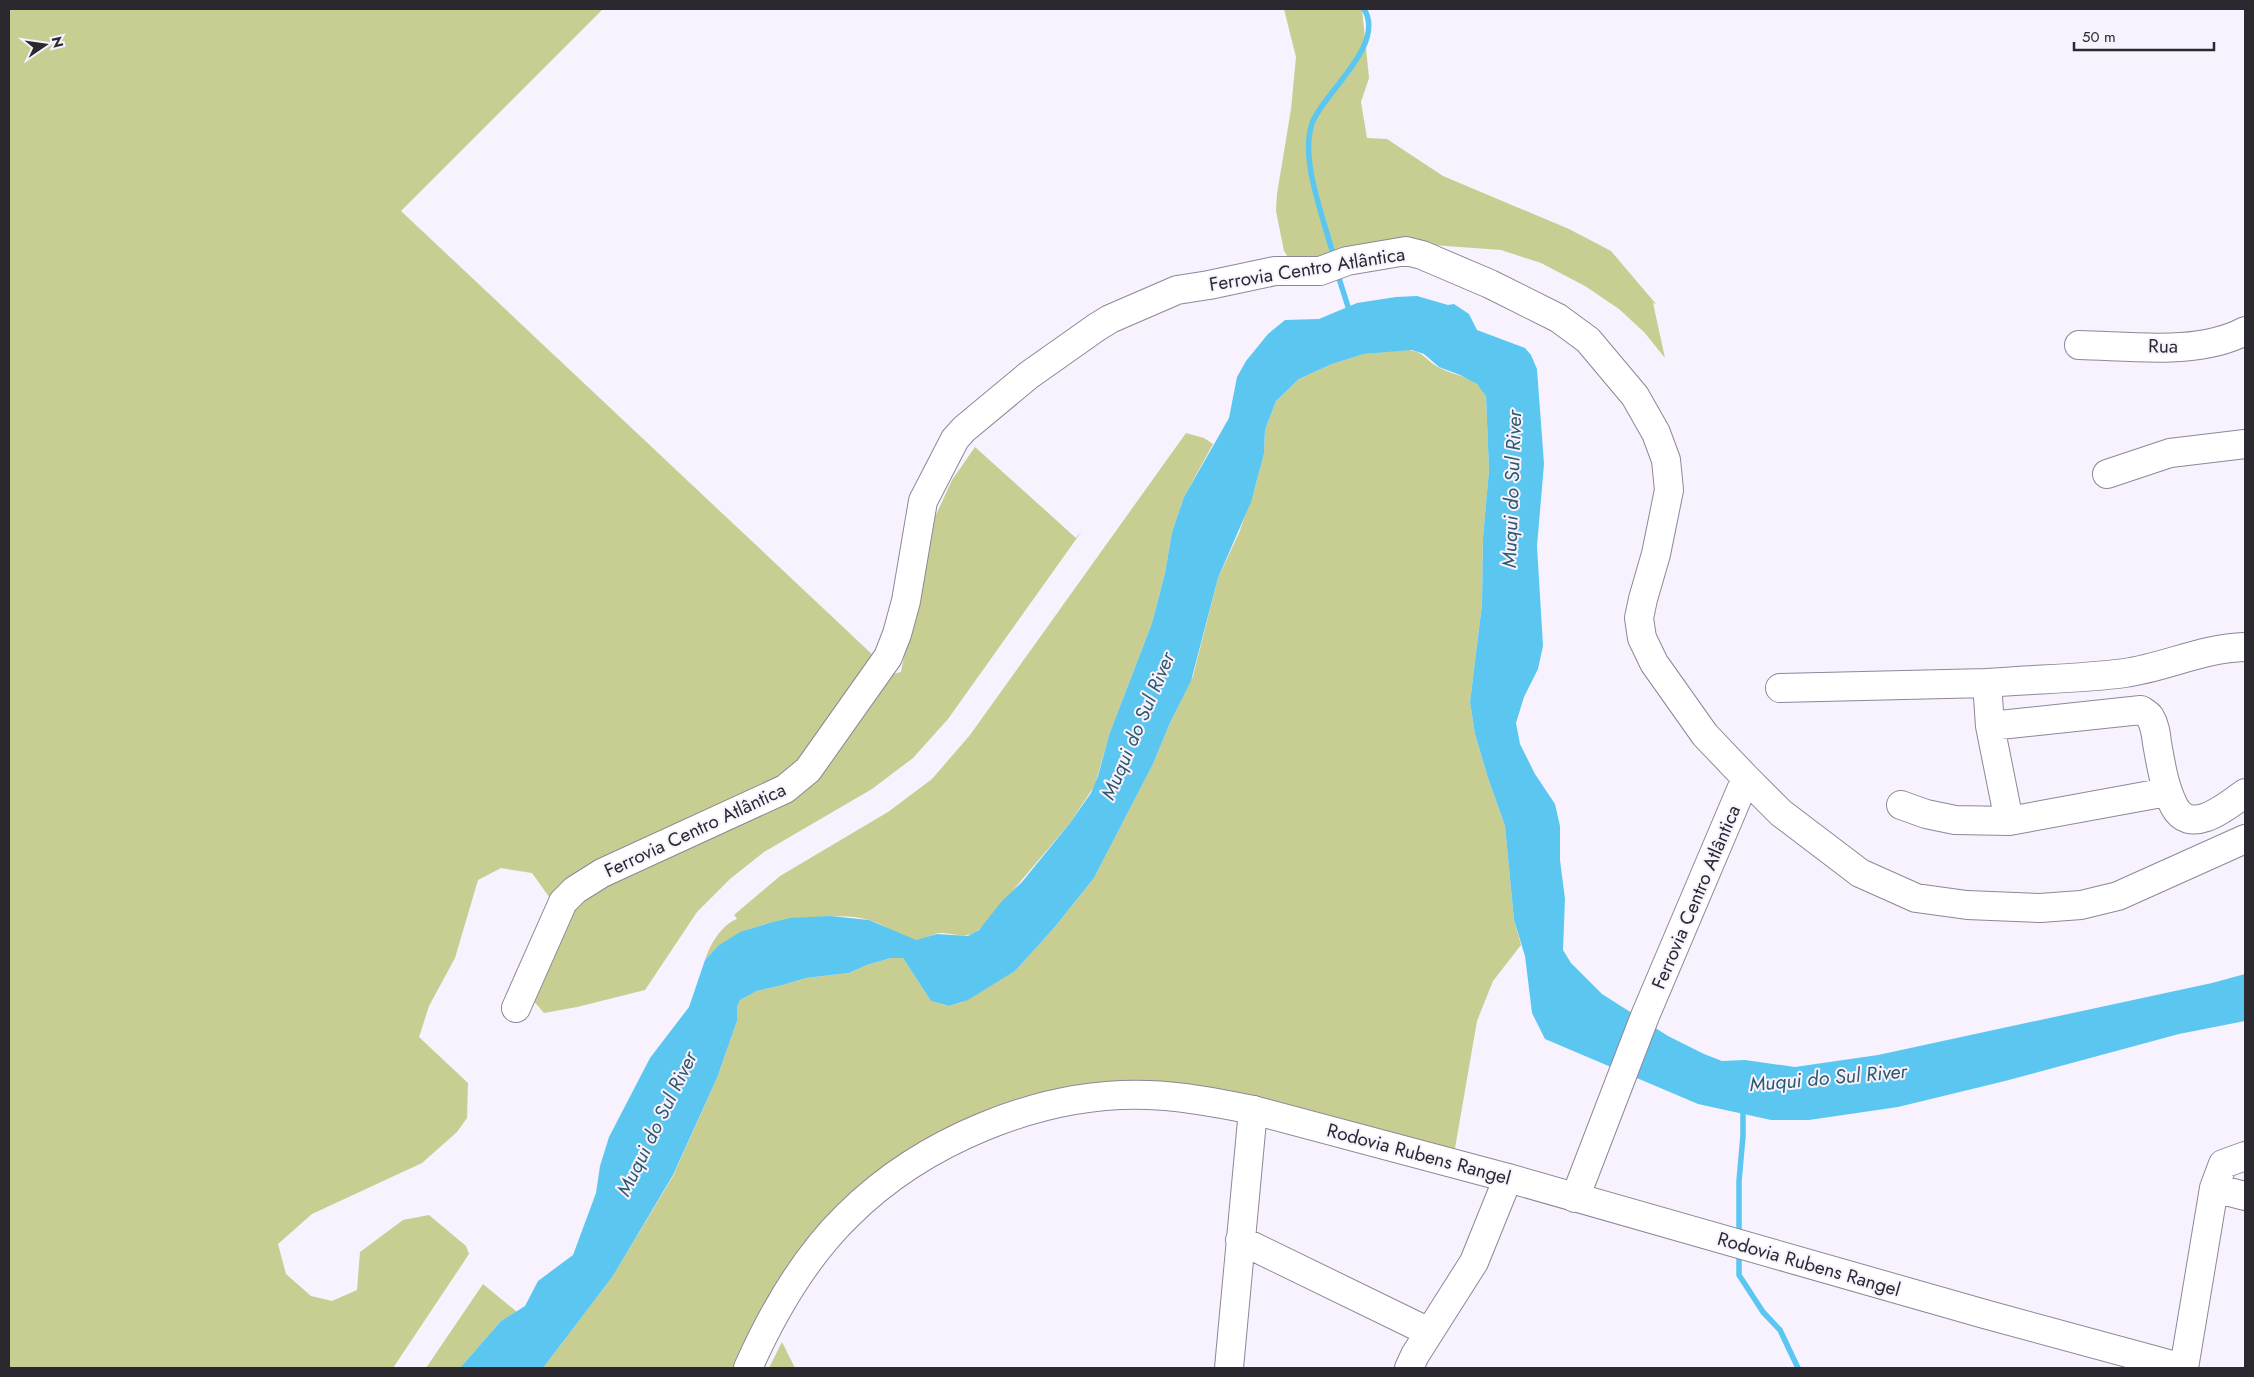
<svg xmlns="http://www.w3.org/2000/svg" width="2254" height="1377" font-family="Jost,sans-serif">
  <rect width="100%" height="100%" fill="#f7f2fd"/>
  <path fill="#c8ce92" d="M9,9H603L401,211L893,674L901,672L929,530L952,480L975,447L1076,538L1082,531L948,719L913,758L872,789L764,852L730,879L697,912L645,990L577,1007L544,1013L525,991L552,901L532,873L501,868L478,880L455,958L429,1006L419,1037L468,1083L467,1118L457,1132L422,1163L312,1214L278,1244L286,1274L311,1296L332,1301L357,1290L360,1252L403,1220L429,1215L466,1246L469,1254L393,1368H9Z
    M1284,9H1362L1369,78L1361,102L1367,138L1387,139L1443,176L1569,229L1611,251L1656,304L1653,303L1665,358L1644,332L1619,309L1585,286L1541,263L1501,250L1419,244L1298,273L1284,251L1276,211L1277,194L1291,109L1296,57Z
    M1405,350C1423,350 1424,359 1438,367C1454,376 1479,377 1486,396L1489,470L1483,538L1482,604L1470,702L1475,734L1488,778L1505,826L1514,920L1521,945L1493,981L1477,1021L1454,1154L1314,1112L1217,1089L1145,1083L911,1149L737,1368H543L613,1276L673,1176L717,1078L737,1021V1007L740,1000L757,991L783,985L806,978L849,973L867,965L891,958H903L931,1001L949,1006L962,1002L1015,971L1054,928L1094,878L1153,764L1170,723L1193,676L1218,578L1239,533L1255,487L1264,454L1265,430L1276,401L1299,379L1332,364L1364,354Z
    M1186,433L1204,438L1213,444L1184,497L1172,532L1165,573L1152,623L1109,735L1095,785L1070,823L982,927C965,942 958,933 940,933C931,934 923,941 914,940C900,938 884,924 869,920C852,915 835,916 819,917C776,919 735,926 705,960C710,945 721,925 737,919L734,915L780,876L888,812L932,779L970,735Z
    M483,1284L517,1312L501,1321L460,1368H426Z
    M782,1342L795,1368H769Z"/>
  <path fill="#5bc7f1" d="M1417,296L1448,305L1454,304L1469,314L1477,330L1525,348L1531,355L1537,369L1544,464L1537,546L1543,646L1538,669L1524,697L1516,723L1520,744L1535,774L1555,804L1560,826V860L1565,899L1563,950L1571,963L1602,994L1668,1036L1704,1054L1722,1061L1745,1060L1795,1067L1878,1055L2212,983L2245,974V1021L2179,1034L2005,1081L1898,1107L1809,1120H1771L1698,1104L1545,1039L1532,1013L1525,956L1514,920L1505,826L1488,778L1475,734L1470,702L1482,604L1483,538L1489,470L1486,396L1477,384L1460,375L1439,367L1424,354L1412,350L1364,354L1332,364L1299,379L1276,401L1265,430L1264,454L1251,502L1218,578L1191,681L1170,723L1153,764L1094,878L1054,928L1015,971L968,1000L949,1006L931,1001L903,958H891L867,965L849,973L806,978L783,985L757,991L740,1000L737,1007V1021L717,1078L673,1175L613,1276L543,1368H460L501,1321L525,1306L538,1281L573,1255L596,1193L600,1166L609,1137L650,1058L689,1007L705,960L718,946L740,932L769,923L790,918L830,916L869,920L916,940L937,934L968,936L979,930L1002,901L1022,882L1070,823L1091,793L1098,776L1109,735L1152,623L1165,573L1172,532L1184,497L1229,418L1237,377L1246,361L1268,334L1285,320L1319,319L1357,303L1396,297Z"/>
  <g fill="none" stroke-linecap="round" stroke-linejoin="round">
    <path stroke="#5bc7f1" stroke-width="5.5" d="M1334,258C1325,221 1298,157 1313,121C1326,91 1386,44 1364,9
      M1337,272L1350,313
      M1739,1236V1181L1743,1136V1106
      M1739,1251V1275L1763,1312L1780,1330L1798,1368"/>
    <g stroke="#8d8797" stroke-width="30">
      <path id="minor" d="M2079,345C2131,346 2198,356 2245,331
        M2107,474L2170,453L2245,444
        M1780,688L1987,683
        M1990,726L2141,710C2144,712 2148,714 2150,717C2155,725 2156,734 2157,743C2161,765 2164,786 2174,806C2190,837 2226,807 2245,793
        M1901,805L1926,814L1955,820L2009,821L2167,792
        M2009,821L1990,726L1987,683C2033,679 2080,679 2125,673C2166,667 2203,648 2245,647
        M516,1008L563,902L575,890L602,873L785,789L808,770L888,657L897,634L906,601L923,501L955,439L964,429L1029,375L1097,327L1110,319L1177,290L1209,285L1275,271H1320L1347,261L1406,251L1422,255L1490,284L1558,318L1588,340L1635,396L1656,433L1666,460L1669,490L1656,554L1643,599L1639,618L1642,638L1654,663L1705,735L1746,778
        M2214,1188L2245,1196
        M1575,1198L1645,1016L1746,778L1781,813L1860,873L1916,898L1967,905L2040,908L2081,905L2118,896L2245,839
        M1240,1240L1429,1332
        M1229,1368L1253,1110
        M1409,1368L1415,1355L1474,1262L1508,1178
        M2184,1368L2214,1188L2223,1164L2245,1156"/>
    </g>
    <g stroke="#8d8797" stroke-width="30">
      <path id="major" d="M748,1368C772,1314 804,1258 847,1216C922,1141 1041,1091 1148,1095C1183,1096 1219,1103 1253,1110L1508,1178L1988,1315L2183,1368"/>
    </g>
    <use href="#minor" stroke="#fff" stroke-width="28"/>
    <use href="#major" stroke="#fff" stroke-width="28"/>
  </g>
  <g text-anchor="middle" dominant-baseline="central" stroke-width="4" stroke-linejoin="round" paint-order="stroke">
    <g font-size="19" fill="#2b282f" stroke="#f7f2fd">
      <text transform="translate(1307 269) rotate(-9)">Ferrovia Centro Atlântica</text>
      <text transform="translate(2163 346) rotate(1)">Rua</text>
      <text transform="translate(695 830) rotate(-25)">Ferrovia Centro Atlântica</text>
      <text transform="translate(1696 897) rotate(-67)">Ferrovia Centro Atlântica</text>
      <text transform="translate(1419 1154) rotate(15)">Rodovia Rubens Rangel</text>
      <text transform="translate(1809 1264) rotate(16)">Rodovia Rubens Rangel</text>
    </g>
    <g font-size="20" font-style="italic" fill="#2d5a6c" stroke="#f7f2fd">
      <text transform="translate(1512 489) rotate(-88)">Muqui do Sul River</text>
      <text transform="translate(1138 726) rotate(-67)">Muqui do Sul River</text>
      <text transform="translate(1828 1078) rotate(-5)">Muqui do Sul River</text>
      <text transform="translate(657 1124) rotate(-64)">Muqui do Sul River</text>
    </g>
  </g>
  <rect width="2254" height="1377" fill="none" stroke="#2b282f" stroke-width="20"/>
  <g transform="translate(45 45) rotate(77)" stroke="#f7f2fd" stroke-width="4" paint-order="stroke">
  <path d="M0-4L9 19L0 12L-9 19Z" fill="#2b282f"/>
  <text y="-8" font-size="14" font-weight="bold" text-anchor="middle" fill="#2b282f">N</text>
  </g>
  <path d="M2074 42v8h140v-8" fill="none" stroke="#2b282f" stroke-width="2.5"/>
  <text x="2082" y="42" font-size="15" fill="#2b282f" stroke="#f7f2fd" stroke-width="4" paint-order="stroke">50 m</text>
</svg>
